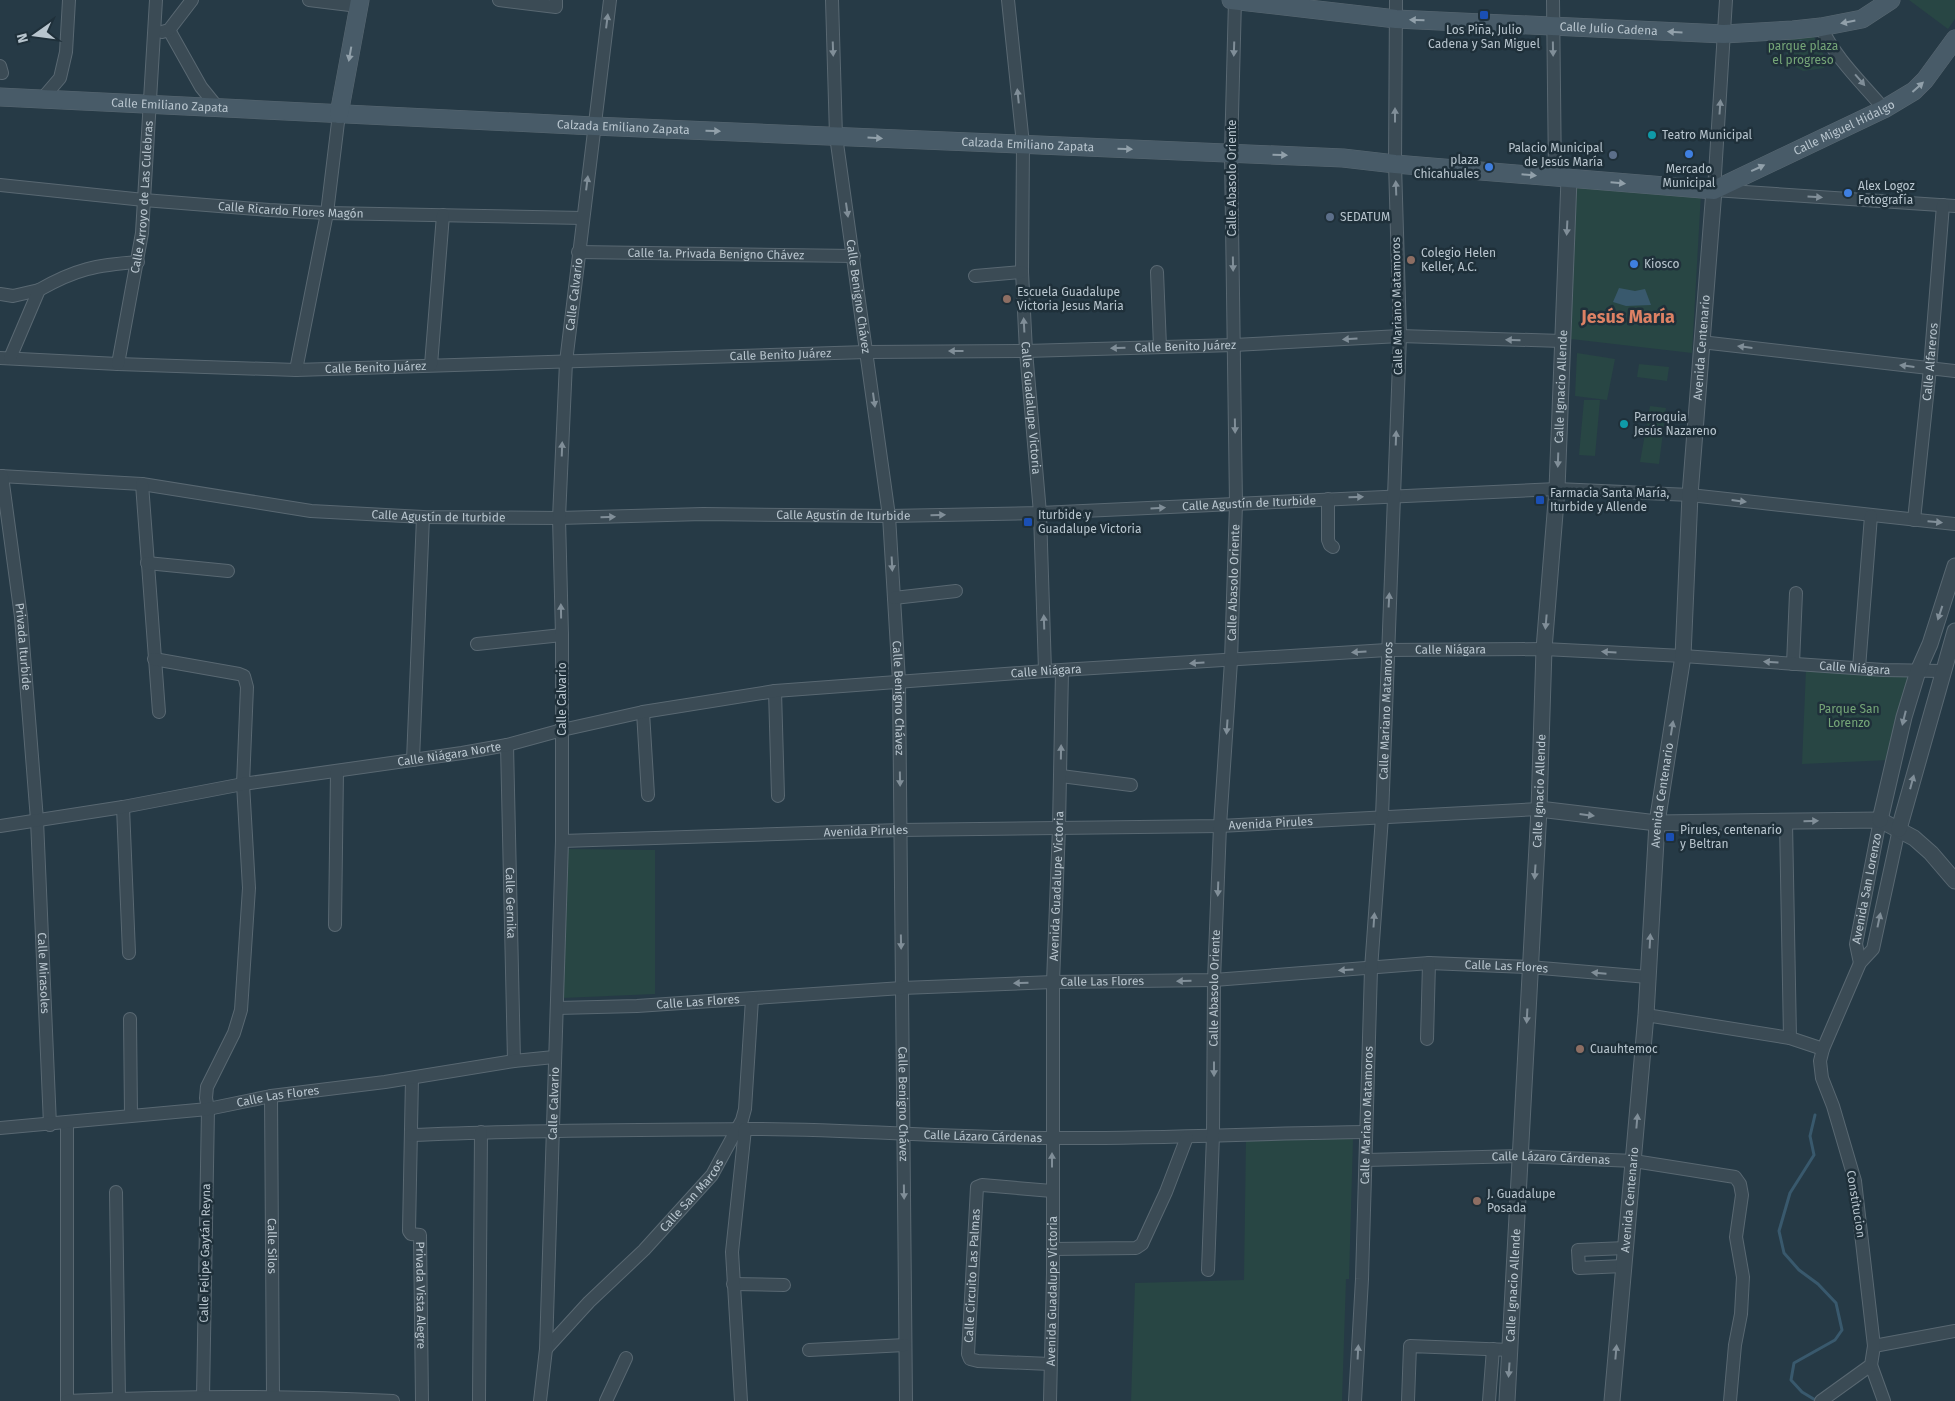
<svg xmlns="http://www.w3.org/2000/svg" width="1955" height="1401" font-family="'Fira Sans',sans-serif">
  <rect width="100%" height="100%" fill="#263a46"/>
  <path fill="#284644" d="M1909,0H1955V19L1948,29Z
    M1787,35H1813L1827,61L1824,68L1803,71L1786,62Z
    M1574,181L1701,193L1692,353L1571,339Z
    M1577,353L1615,359L1607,400L1575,396Z
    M1639,364L1669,367L1667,381L1637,377Z
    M1584,400H1600L1595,456L1579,455Z
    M1650,406L1666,408L1659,464L1640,462Z
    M1806,669L1912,675L1889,760L1802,764Z
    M564,849L655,850V994L562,998Z
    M1246,1137L1353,1138L1349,1279H1346L1342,1401H1131L1135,1283L1244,1280Z"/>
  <path fill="#39596d" d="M1795 46a6 6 0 1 1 12 0a6 6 0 1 1-12 0Z
    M1619,288L1635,291L1645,289L1651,305L1626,306L1613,302Z"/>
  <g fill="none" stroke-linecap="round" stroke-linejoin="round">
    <path stroke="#39596d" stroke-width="3" d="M1815,1115L1810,1136L1814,1155L1790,1193L1779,1231L1784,1253L1799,1270L1818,1284L1836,1303L1842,1330L1835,1340L1794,1363L1791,1380L1802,1392L1817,1401"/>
    <g stroke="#596872" stroke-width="14">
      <g id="minor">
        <path d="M309,0L358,6"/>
        <path d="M499,0L556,7V0"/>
        <path id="s1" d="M832,0L836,136L889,516L899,681L906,1401"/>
        <path id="s2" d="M1008,0L1023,144L1022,272L1026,351L1040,513L1045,671"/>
        <path d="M1553,0L1555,177"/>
        <path d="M1726,0L1714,190L1955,206"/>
        <path d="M1821,27C1835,58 1863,84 1884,109"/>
        <path d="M169,30L201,87L218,108"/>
        <path d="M162,32L169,30L192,0"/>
        <path d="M0,66L2,73"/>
        <path d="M42,99L60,78L66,52L69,0"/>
        <path id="s3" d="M0,185L144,200L269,210L327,213L583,218"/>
        <path id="s4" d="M578,252L854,256"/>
        <path d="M1157,272L1160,347"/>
        <path d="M975,276L1022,272"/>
        <path d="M0,294L13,296L39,290"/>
        <path d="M1701,342L1955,371"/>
        <path id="s5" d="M0,358L118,364L296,370L867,352L1026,351L1234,345L1400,336L1562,341"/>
        <path d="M10,358L39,290C76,269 96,265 138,262"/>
        <path id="s6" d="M118,364L142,233L156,0"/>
        <path d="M431,365L443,215"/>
        <path d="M296,370L327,213L339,114"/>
        <path id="s7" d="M0,476L142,484L311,511L423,517L559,518L703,514L889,516L1040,513L1557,489L1690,495L1955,524"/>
        <path id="s8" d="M2,476L21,617L37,820L50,1125"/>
        <path d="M142,484L159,712"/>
        <path d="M1328,499V540L1330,545L1333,547"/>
        <path id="s9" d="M1914,520L1930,368L1943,205"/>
        <path d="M147,563L228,571"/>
        <path d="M894,598L956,591"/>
        <path d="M477,644L562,635"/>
        <path d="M154,659L239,674L244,676L247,687L243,784L249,888L242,995L241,1010L234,1033L207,1087L206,1098L208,1109L203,1397"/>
        <path d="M1793,664L1796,593"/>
        <path d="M1859,668L1871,516"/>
        <path d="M775,691L778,796"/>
        <path d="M643,712L648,795"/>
        <path id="s10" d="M507,745L514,1061"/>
        <path d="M413,760L423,517"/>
        <path d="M1061,776L1131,785"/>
        <path d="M123,807L129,953"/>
        <path d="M1786,822L1790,1038"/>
        <path id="s11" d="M0,826L123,807L243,784L462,753L507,745L562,730L643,712L775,691L1045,671L1387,650L1544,649L1683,656L1883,670L1942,671"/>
        <path id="s12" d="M562,841L900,830L1220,826L1539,809"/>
        <path d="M335,925L337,771"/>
        <path id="s13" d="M1860,963L1856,944L1880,820"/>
        <path id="s14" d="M558,1008L637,1006L902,988L1053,982L1214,980L1429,963L1529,967L1648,977"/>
        <path d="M1646,1015L1790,1038L1823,1049"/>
        <path d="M130,1019L131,1115"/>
        <path d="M1427,1039L1429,963"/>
        <path id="s15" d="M412,1078L409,1231L411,1234L420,1235L422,1401"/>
        <path id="s16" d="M271,1096L273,1396"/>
        <path d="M67,1123V1401"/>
        <path id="s17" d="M0,1128L208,1109L271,1096L385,1082L514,1061L554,1057"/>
        <path id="s18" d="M411,1135C523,1130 635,1130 747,1129C849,1129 952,1138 1054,1138C1158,1139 1262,1133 1366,1132"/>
        <path id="s19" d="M1366,1160L1521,1156L1634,1161L1735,1177L1740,1184L1742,1195L1736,1237L1743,1277L1741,1314L1735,1345L1730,1401"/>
        <path d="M116,1192L119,1399"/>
        <path d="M1053,1249L1136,1248L1142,1244L1166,1192L1187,1137"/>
        <path d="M1624,1266L1579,1268L1578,1250L1626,1248"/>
        <path id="s20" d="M1208,1270L1213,1135L1214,980L1220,826L1231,661L1236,504L1231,153L1235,0"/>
        <path d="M733,1284L784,1285"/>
        <path d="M1874,1346L1955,1331"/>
        <path id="s21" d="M546,1349L589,1302L644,1250L712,1175L742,1120L745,1109L752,999"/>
        <path d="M809,1350L905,1345"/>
        <path id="s22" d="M1050,1364L978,1361L970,1359L968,1354L977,1187L982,1185L1052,1191"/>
        <path d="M1871,1365L1884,1401"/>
        <path d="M67,1401C176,1396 284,1395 393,1401"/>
        <path d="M479,1401L481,1132"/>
        <path id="s23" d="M540,1401L546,1349L562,841V635L559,518L566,362L610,0"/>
        <path d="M606,1401L626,1358"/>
        <path d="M741,1401L732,1252L745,1129"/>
        <path id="s24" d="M1050,1401L1053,1273V982L1059,827L1062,671"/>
        <path id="s25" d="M1355,1401L1362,1279L1371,969L1382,817L1400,336L1395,164L1396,0"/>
        <path d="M1408,1401L1410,1346L1511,1350"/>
        <path d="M1489,1401L1493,1349"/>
        <path d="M1821,1401L1871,1365L1874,1346L1855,1181L1833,1106L1822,1078L1820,1061L1823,1049L1860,963L1873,949L1899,829"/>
      </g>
    </g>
    <g stroke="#596872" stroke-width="17">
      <g id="tertiary">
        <path d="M1539,809L1657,823L1880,820L1914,838L1931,853L1955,881"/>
        <path d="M1880,820L1904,717L1918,671L1930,644L1955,566"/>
        <path d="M1899,829L1955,631"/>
        <path id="s26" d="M1507,1401L1539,809L1544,649L1557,489L1569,179"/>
        <path id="s27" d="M1612,1401L1646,1015L1657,823L1683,656L1690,495L1714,190"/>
      </g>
    </g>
    <g stroke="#596872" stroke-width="19">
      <g id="secondary">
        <path id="s28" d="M1231,0L1396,19L1724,34L1793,30L1821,27L1862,19L1891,0"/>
        <path id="s29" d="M0,97L594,126L1343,158L1395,164L1714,190L1884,109L1914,91L1925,80L1955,39"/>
        <path d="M339,114L360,0"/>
      </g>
    </g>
    <use href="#minor" stroke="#3b4b55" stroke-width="12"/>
    <use href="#tertiary" stroke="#3b4b55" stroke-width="15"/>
    <use href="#secondary" stroke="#485b68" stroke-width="18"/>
  </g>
  <defs><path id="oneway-solid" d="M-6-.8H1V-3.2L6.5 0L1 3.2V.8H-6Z" transform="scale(1.25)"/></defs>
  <g fill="#91a0aa">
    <use href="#oneway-solid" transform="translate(1417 20) rotate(-178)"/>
    <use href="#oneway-solid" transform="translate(1848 22) rotate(169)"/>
    <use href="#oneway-solid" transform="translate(1675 32) rotate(-177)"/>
    <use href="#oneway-solid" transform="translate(350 54) rotate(100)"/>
    <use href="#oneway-solid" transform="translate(1918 87) rotate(-42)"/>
    <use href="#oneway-solid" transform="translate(713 131) rotate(2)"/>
    <use href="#oneway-solid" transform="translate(875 138) rotate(3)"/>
    <use href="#oneway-solid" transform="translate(1125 149) rotate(2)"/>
    <use href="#oneway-solid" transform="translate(1280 155) rotate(2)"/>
    <use href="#oneway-solid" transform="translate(1758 168) rotate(-25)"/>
    <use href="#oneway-solid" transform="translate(1529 175) rotate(5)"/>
    <use href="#oneway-solid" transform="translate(1618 183) rotate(5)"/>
  </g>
  <g fill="#808e98">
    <use href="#oneway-solid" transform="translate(607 21) rotate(-83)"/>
    <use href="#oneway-solid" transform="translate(833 49) rotate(88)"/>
    <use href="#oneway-solid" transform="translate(1234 49) rotate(92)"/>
    <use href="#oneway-solid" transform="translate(1553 49) rotate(89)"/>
    <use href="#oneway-solid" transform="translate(1860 80) rotate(49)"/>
    <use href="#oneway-solid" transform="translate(1018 96) rotate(-96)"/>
    <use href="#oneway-solid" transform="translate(1720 107) rotate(-86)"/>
    <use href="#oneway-solid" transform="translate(1395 115) rotate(-90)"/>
    <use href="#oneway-solid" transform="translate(587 183) rotate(-83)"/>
    <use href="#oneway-solid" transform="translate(1396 188) rotate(-92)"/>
    <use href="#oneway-solid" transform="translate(1815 197) rotate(4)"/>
    <use href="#oneway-solid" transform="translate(847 210) rotate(82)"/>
    <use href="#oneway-solid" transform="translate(1567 228) rotate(93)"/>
    <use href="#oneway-solid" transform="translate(1233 264) rotate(89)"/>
    <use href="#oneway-solid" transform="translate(1024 325) rotate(-93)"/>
    <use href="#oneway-solid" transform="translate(1350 339) rotate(177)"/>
    <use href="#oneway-solid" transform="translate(1513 340) rotate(-178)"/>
    <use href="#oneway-solid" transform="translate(1745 347) rotate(-173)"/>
    <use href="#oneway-solid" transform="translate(1118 348) rotate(178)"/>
    <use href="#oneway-solid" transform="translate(956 351) rotate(180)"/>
    <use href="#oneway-solid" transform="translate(1907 366) rotate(-173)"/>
    <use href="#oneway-solid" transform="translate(874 400) rotate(82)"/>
    <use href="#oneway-solid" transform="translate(1235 426) rotate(89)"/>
    <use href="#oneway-solid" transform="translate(1396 438) rotate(-88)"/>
    <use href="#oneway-solid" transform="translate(562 449) rotate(-88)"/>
    <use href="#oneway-solid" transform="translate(1558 460) rotate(92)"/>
    <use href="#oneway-solid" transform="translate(1356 497) rotate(-2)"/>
    <use href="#oneway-solid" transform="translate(1739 501) rotate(7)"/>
    <use href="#oneway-solid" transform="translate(1158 508) rotate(-3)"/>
    <use href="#oneway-solid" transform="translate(938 515) rotate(-1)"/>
    <use href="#oneway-solid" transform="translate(608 517) rotate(-1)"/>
    <use href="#oneway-solid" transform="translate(1935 522) rotate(5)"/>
    <use href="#oneway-solid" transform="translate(892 564) rotate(87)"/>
    <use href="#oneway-solid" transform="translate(1389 600) rotate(-87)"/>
    <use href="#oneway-solid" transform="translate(561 611) rotate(-91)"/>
    <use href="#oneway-solid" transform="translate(1940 613) rotate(108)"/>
    <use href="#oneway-solid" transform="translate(1044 622) rotate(-92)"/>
    <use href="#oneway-solid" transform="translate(1546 622) rotate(95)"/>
    <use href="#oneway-solid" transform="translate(1359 652) rotate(176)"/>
    <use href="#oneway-solid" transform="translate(1609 652) rotate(-177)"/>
    <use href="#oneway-solid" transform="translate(1771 662) rotate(-176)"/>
    <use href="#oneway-solid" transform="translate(1197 663) rotate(176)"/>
    <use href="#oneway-solid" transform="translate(1904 718) rotate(104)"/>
    <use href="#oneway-solid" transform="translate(1227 727) rotate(94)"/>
    <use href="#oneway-solid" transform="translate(1672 728) rotate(-81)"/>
    <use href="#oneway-solid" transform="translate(1061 752) rotate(-89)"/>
    <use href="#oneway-solid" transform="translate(900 779) rotate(89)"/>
    <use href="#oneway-solid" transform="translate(1912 782) rotate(-75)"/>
    <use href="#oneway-solid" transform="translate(1587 815) rotate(7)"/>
    <use href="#oneway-solid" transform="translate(1811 821) rotate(-1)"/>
    <use href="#oneway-solid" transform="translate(1535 872) rotate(94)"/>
    <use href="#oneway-solid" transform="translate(1218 889) rotate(92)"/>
    <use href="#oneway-solid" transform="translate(1374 920) rotate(-86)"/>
    <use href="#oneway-solid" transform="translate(1879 920) rotate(-78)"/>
    <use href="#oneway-solid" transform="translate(1650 941) rotate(-87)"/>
    <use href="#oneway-solid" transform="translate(901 942) rotate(89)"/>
    <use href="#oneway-solid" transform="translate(1346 970) rotate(176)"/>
    <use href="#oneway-solid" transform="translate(1599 973) rotate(-175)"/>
    <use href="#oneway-solid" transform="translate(1184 981) rotate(179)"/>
    <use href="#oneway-solid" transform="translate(1021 983) rotate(178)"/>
    <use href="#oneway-solid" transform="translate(1527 1016) rotate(93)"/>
    <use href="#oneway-solid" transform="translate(1214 1069) rotate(90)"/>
    <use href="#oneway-solid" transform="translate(1637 1121) rotate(-85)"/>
    <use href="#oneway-solid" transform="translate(1052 1160) rotate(-90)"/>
    <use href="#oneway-solid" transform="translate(904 1192) rotate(89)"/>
    <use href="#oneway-solid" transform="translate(1358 1352) rotate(-87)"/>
    <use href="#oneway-solid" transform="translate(1616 1352) rotate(-85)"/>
    <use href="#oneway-solid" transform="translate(1509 1370) rotate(94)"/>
  </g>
  <g fill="#1a4fb4" stroke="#1f303a" stroke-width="2">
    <rect x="1479" y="10" width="10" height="10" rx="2.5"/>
    <rect x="1535" y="495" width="10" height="10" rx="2.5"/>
    <rect x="1023" y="517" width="10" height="10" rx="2.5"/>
    <rect x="1665" y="832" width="10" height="10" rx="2.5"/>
  </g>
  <g fill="#0f9aa8" stroke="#1f303a" stroke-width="2">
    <circle cx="1652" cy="135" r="5"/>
    <circle cx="1624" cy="424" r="5"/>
  </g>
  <g fill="#3f7fe0" stroke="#1f303a" stroke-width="2">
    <circle cx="1689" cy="154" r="5"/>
    <circle cx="1489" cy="167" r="5"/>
    <circle cx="1848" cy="193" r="5"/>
    <circle cx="1634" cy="264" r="5"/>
  </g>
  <g fill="#5c6f8a" stroke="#1f303a" stroke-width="2">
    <circle cx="1613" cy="155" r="5"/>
    <circle cx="1330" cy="217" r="5"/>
  </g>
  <g fill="#8d6e63" stroke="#1f303a" stroke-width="2">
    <circle cx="1411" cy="260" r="5"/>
    <circle cx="1007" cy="299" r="5"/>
    <circle cx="1580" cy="1049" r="5"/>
    <circle cx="1477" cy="1201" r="5"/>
  </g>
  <g text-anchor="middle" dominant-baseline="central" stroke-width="5" stroke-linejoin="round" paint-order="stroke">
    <g font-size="12" fill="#b8c5ce" stroke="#1f303a">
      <text stroke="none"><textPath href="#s28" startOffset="379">Calle Julio Cadena</textPath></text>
      <text stroke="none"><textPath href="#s29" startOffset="170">Calle Emiliano Zapata</textPath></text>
      <text stroke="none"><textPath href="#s29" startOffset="624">Calzada Emiliano Zapata</textPath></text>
      <text stroke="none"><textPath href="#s29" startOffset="1861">Calle Miguel Hidalgo</textPath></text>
      <text stroke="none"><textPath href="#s29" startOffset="1029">Calzada Emiliano Zapata</textPath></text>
      <text transform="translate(1232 178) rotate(-90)">Calle Abasolo Oriente</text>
      <text stroke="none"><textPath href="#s6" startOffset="169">Calle Arroyo de Las Culebras</textPath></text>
      <text stroke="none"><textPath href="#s3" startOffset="292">Calle Ricardo Flores Magón</textPath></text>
      <text stroke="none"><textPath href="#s4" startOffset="138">Calle 1a. Privada Benigno Chávez</textPath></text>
      <text stroke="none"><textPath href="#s23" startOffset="1108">Calle Calvario</textPath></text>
      <text stroke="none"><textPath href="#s1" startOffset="298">Calle Benigno Chávez</textPath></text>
      <text transform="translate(1397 306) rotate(-91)">Calle Mariano Matamoros</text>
      <text stroke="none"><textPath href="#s5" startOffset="1186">Calle Benito Juárez</textPath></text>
      <text stroke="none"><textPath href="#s27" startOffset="1058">Avenida Centenario</textPath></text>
      <text stroke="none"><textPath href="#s5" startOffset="781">Calle Benito Juárez</textPath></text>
      <text stroke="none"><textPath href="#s9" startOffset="159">Calle Alfareros</textPath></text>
      <text stroke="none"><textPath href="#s5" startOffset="376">Calle Benito Juárez</textPath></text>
      <text stroke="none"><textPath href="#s26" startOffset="1016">Calle Ignacio Allende</textPath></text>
      <text stroke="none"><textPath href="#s2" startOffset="409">Calle Guadalupe Victoria</textPath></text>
      <text stroke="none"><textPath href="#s7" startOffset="1252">Calle Agustín de Iturbide</textPath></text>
      <text stroke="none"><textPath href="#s7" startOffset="846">Calle Agustín de Iturbide</textPath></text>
      <text stroke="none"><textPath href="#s7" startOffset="441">Calle Agustín de Iturbide</textPath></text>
      <text stroke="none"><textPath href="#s20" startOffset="688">Calle Abasolo Oriente</textPath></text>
      <text stroke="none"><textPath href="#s8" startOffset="172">Privada Iturbide</textPath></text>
      <text stroke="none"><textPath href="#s11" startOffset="1464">Calle Niágara</textPath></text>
      <text stroke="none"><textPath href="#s11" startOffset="1869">Calle Niágara</textPath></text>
      <text stroke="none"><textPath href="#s11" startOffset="1059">Calle Niágara</textPath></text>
      <text transform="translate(562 699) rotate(-90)">Calle Calvario</text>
      <text stroke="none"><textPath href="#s1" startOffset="702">Calle Benigno Chávez</textPath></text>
      <text stroke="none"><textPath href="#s25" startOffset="691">Calle Mariano Matamoros</textPath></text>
      <text stroke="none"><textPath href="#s11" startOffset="455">Calle Niágara Norte</textPath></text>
      <text stroke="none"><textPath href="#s26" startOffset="611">Calle Ignacio Allende</textPath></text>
      <text stroke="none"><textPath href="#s27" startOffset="608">Avenida Centenario</textPath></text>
      <text stroke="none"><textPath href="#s12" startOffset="709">Avenida Pirules</textPath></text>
      <text stroke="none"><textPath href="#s12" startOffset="304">Avenida Pirules</textPath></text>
      <text stroke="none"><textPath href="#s24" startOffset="515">Avenida Guadalupe Victoria</textPath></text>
      <text stroke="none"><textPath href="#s13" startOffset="76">Avenida San Lorenzo</textPath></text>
      <text stroke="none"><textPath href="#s10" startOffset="158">Calle Gernika</textPath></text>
      <text stroke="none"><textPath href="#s14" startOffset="950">Calle Las Flores</textPath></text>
      <text stroke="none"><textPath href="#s8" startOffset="499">Calle Mirasoles</textPath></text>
      <text stroke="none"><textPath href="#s14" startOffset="545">Calle Las Flores</textPath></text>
      <text stroke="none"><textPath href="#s20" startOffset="282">Calle Abasolo Oriente</textPath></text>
      <text stroke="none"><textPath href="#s14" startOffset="140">Calle Las Flores</textPath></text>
      <text stroke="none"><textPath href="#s17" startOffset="280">Calle Las Flores</textPath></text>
      <text stroke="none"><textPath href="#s1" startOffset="1108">Calle Benigno Chávez</textPath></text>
      <text stroke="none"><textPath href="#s23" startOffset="298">Calle Calvario</textPath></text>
      <text stroke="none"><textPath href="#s25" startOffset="286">Calle Mariano Matamoros</textPath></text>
      <text stroke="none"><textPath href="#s18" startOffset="572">Calle Lázaro Cárdenas</textPath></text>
      <text stroke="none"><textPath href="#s19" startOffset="185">Calle Lázaro Cárdenas</textPath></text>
      <text stroke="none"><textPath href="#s21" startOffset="212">Calle San Marcos</textPath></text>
      <text stroke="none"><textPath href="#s27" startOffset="202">Avenida Centenario</textPath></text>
      <text transform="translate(1856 1204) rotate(81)">Constitucion</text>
      <text stroke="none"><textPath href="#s16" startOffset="150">Calle Silos</textPath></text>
      <text transform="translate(205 1253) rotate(-89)">Calle Felipe Gaytán Reyna</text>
      <text stroke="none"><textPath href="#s22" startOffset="164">Calle Circuito Las Palmas</textPath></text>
      <text stroke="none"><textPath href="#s26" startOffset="116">Calle Ignacio Allende</textPath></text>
      <text stroke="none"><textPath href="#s24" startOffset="110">Avenida Guadalupe Victoria</textPath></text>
      <text stroke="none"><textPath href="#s15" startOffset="226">Privada Vista Alegre</textPath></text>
    </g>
    <g font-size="12" fill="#b8c5ce" stroke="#1f303a" text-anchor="start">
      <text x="1484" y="30" text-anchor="middle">Los Piña, Julio<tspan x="1484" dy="14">Cadena y San Miguel</tspan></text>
      <text x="1662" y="135">Teatro Municipal</text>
      <text x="1603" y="148" text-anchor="end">Palacio Municipal<tspan x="1603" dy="14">de Jesús María</tspan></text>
      <text x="1479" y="160" text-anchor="end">plaza<tspan x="1479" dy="14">Chicahuales</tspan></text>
      <text x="1689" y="169" text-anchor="middle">Mercado<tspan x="1689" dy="14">Municipal</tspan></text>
      <text x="1858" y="186">Alex Logoz<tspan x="1858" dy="14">Fotografía</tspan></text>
      <text x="1340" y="217">SEDATUM</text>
      <text x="1421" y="253">Colegio Helen<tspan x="1421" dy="14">Keller, A.C.</tspan></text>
      <text x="1644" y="264">Kiosco</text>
      <text x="1017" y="292">Escuela Guadalupe<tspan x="1017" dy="14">Victoria Jesus Maria</tspan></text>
      <text x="1634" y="417">Parroquia<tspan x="1634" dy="14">Jesús Nazareno</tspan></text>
      <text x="1550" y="493">Farmacia Santa María,<tspan x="1550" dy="14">Iturbide y Allende</tspan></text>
      <text x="1038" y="515">Iturbide y<tspan x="1038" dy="14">Guadalupe Victoria</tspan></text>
      <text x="1680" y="830">Pirules, centenario<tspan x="1680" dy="14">y Beltran</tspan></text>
      <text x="1590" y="1049">Cuauhtemoc</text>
      <text x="1487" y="1194">J. Guadalupe<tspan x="1487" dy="14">Posada</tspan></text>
    </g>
    <g font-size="12" fill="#75a577" stroke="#1f303a">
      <text x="1803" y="46">parque plaza<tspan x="1803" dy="14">el progreso</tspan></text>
      <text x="1849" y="709">Parque San<tspan x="1849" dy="14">Lorenzo</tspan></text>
    </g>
    <g font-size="18" font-weight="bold" fill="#dd8164" stroke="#1f303a">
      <text x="1628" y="317">Jesús María</text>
    </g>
  </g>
  <g transform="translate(35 35) rotate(256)" stroke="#1f303a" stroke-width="4" paint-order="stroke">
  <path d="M0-4L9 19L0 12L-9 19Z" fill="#b8c5ce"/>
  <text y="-8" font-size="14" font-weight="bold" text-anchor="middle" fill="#b8c5ce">N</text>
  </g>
</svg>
